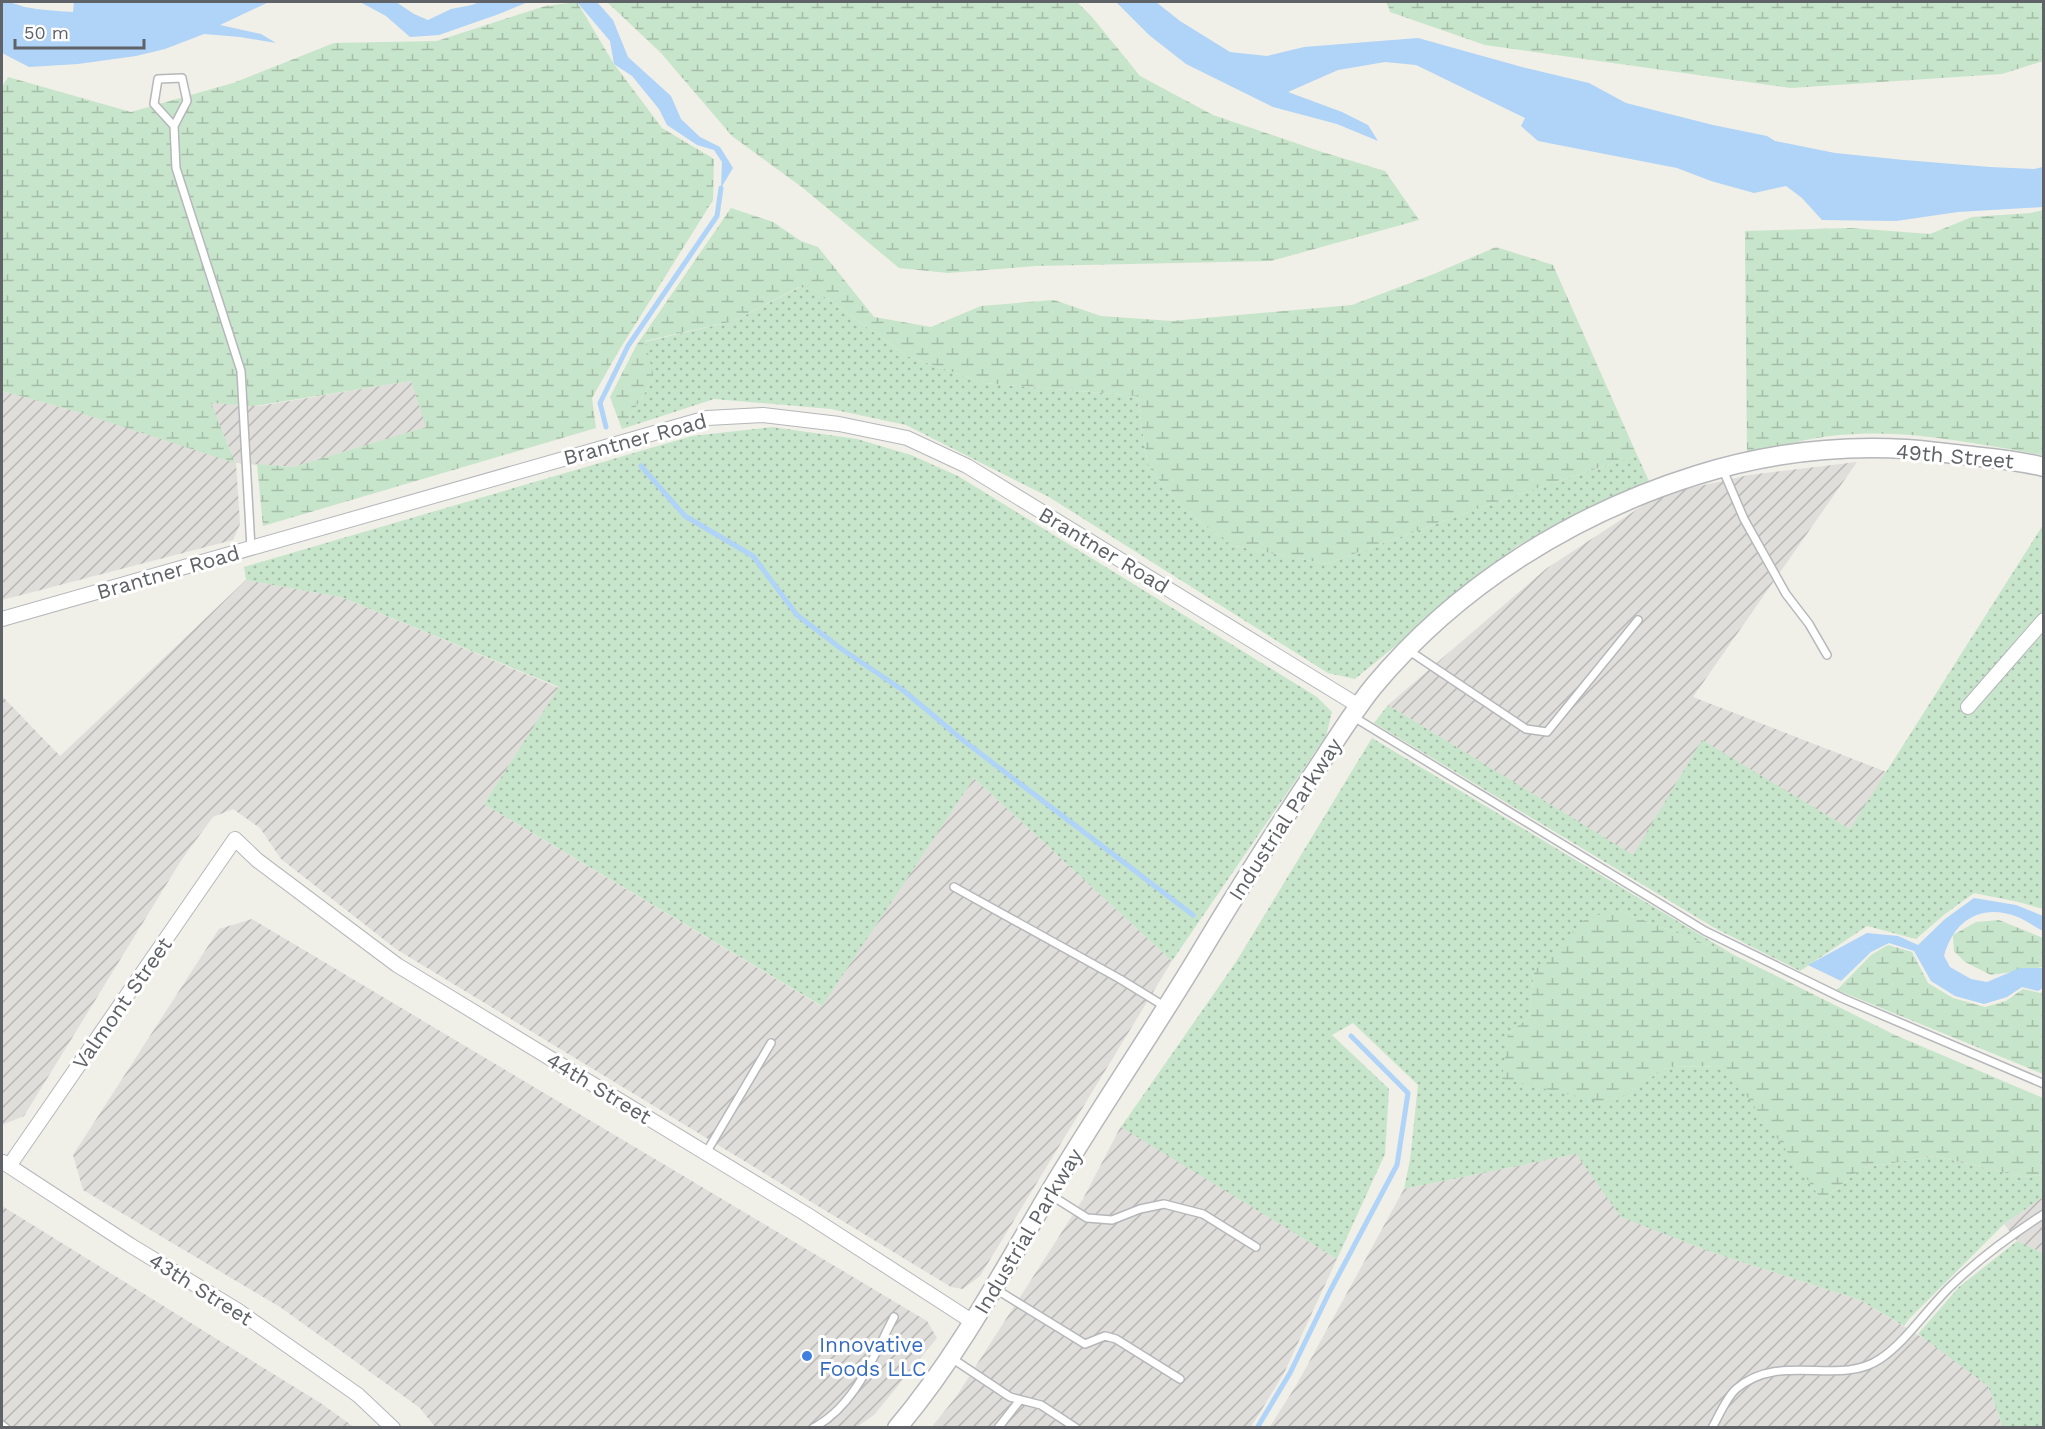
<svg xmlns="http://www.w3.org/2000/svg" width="2045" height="1429" font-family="'Work Sans',sans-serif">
  <defs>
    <pattern id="industrial-furrows" width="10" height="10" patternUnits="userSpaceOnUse" patternTransform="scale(1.5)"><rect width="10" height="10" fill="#dfdeda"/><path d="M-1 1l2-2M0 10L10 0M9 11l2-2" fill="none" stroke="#b8b7b5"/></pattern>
    <pattern id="grass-dots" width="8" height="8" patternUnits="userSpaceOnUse" patternTransform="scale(1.5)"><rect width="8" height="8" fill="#c7e5ca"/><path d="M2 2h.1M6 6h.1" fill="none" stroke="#a5bda8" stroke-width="1.8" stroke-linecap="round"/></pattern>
    <pattern id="wetland-marsh" width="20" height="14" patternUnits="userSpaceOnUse" patternTransform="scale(1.5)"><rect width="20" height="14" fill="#c7e5ca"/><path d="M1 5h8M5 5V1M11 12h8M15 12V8" fill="none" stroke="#a5bda8"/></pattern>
  </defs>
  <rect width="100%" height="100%" fill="#f0efe8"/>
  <path fill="url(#industrial-furrows)" d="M411,381L427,427L293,467L236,463L240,524L233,540L2,600V391L71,410L235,462L210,403L259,406Z
    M1857,462L1693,697L1889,773L1850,829L1702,741L1633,856L1388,705L1547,568L1659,495L1749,475Z
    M246,580L341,597L559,688L484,804L821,1006L974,778L1172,961L980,1276L963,1289L951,1287L396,949L281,859L260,828L233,809L213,817L182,859L24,1116L2,1125V696L60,756Z
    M252,919L927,1321L937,1338L874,1415L857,1427H435L420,1408L280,1307L83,1190L73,1155L219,929Z
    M1121,1126L1337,1259L1284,1373L1251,1427L931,1428L956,1397L1083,1199Z
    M1576,1154L1622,1217L1711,1252L1860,1300L1933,1344L1988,1386L2003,1427L1269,1428L1297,1384L1404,1189Z
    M2043,1197V1253L2017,1241L2004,1224Z
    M2,1206L322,1404L354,1427H2Z"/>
  <path fill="url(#grass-dots)" d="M800,287L815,290L907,356L984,383L1137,396L1148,466L1181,507L1230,545L1326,564L1499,501L1637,455L1649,481L1517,546L1355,679L1328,673L1049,497L906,425L831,409L714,399L622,429L654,378L644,342L734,321Z
    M772,427L857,439L911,455L958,476L1317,697L1332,712L1326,736L1172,961L974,778L822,1006L484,804L559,687L341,597L246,580L244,567L692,436Z
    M2043,525V909L2019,902L1974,893L1945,914L1916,939L1867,926L1800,971L1713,927L1374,723L1388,705L1633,855L1702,740L1850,829Z
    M1372,738L1734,955L1620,911L1534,971L1529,1017L1508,1034L1610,1104L1667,1067L1726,1066L1822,1200L1862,1168L1935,1156L2023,1177L2043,1175V1197L2004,1224L1909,1319L1904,1326L1860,1300L1711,1252L1621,1217L1576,1154L1404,1189L1410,1160L1418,1085L1353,1023L1332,1035L1389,1089L1385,1154L1337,1259L1121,1127L1236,962Z
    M2017,1241L2043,1253V1427H2003L1988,1386L1918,1334L1959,1287Z"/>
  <path fill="url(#wetland-marsh)" d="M577,2L614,64L662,128L714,159L713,200L618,352L592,398L596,428L263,526L257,464L293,467L426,427L411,381L254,406L211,403L235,463L71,410L2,391V87L8,77L131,112L233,83L334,43L437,41L545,6Z
    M607,2H1077L1092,17L1140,76L1213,115L1319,151L1385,171L1419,220L1271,261L1036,266L948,273L899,268L803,188L732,136L661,53Z
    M1387,2H2043V61L2002,74L1791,88L1485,45L1390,12Z
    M731,208L773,222L801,241L818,247L874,317L931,327L981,306L1054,300L1101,316L1172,321L1352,305L1434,274L1496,247L1553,265L1637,455L1499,501L1326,564L1230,545L1181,507L1148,466L1137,396L984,383L907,356L815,290L799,287L734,321L645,341L654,378L622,429L610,397L636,346Z
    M2043,210V455C1982,445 1919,431 1856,434C1819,435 1782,445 1747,454L1745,231L1851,228L1930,234L1972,217L2031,213Z
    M1620,911L1734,955L1895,1035L2043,1098V1175L2023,1177L1935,1156L1862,1168L1822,1200L1725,1066L1667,1067L1611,1104L1502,1079L1508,1034L1529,1017L1534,971L1587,917Z
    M1999,920L2043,938V967L1991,975L1965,962L1954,951L1953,935L1976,922Z
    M1888,945L1912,952L1928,983L1953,998L1985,1007L2006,1001L2023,989L2040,993L2043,991V1074L1837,990L1871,955Z"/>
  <path fill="#b0d3f8" d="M2,2C11,1 16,5 25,7C40,10 57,11 73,12L74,2H269L220,25L261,34L276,43L240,37L204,34L165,49L136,56L78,64L29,67L2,53Z
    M360,2H396L414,14L428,20L451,9L472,5L480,2H528L499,14L439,35L410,37L386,16Z
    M577,2H597L613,20L628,57L671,96L681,119L700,137L720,147L733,168L721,188L722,162L714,150L697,145L667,125L659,109L632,76L614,64L610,41Z
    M1116,2H1156L1180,21L1230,52L1267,56L1304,47L1418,38L1522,67L1589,83L1626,103L1713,125L1767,136L1775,141L1835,153L1904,160L1990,167L2034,169L2043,167V207L1958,212L1896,221L1822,220L1802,198L1786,186L1754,193L1711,181L1677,168L1538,141L1521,126L1525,118L1416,65L1385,62L1338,70L1288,92L1342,112L1368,125L1378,141L1337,124L1273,107L1186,64L1149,35Z
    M1974,898L2016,905L2043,916V931C2035,927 2027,921 2018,917C1981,903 1954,920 1944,956L1950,967L1971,979L1987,982L2020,968H2043V988L2038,991L2022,987L2007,997L1984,1004L1955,996L1931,981L1914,951L1889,943L1871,952L1841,981L1808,965L1867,933L1898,936L1918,945L1945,919Z"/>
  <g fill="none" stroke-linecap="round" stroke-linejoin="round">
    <path stroke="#b0d3f8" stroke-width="5" d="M606,427L600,403L628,346L717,216L721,188
      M641,466L685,516L753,556L797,615L843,650L904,691L964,741L1193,915
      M1257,1428L1290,1373L1330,1291L1397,1165L1408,1093L1351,1036"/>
    <g stroke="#b5b7bb" stroke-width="10">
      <path id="service" d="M174,126L154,104L158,79L182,78L187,101L174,126L176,168L241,371L251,548
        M1723,470L1744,519L1786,594L1809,624L1827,655
        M1408,650L1526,729L1547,732L1638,620
        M1352,716L1705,931L1842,998L2044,1084
        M954,887L1120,979L1164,1006
        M706,1153L771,1043
        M1049,1194L1087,1218L1112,1220L1140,1209L1164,1204L1203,1214L1256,1247
        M994,1288L1085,1344L1105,1336L1116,1339L1180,1379
        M950,1357L1010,1397L1041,1405L1076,1428
        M2,1425L6,1428
        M813,1428C855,1406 873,1357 894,1317
        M998,1428L1020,1400
        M1712,1428C1719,1416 1726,1398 1736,1389C1780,1351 1839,1387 1880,1359C1906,1342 1930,1305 1953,1284C1981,1257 2011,1235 2044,1214"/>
    </g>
    <g stroke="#b5b7bb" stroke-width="16">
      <path id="minor" d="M2,619L707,418L763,415L839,424L907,438L967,466L1359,706
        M1968,707L2044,620
        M3,1162L130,1245L237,1310L358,1395L393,1428
        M9,1166L235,839L257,860L397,965L806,1214L973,1322"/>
    </g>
    <g stroke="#b5b7bb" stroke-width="21">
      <path id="tertiary" d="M897,1428C957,1357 1001,1275 1048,1195C1095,1116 1148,1039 1196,960C1235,895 1275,831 1318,767C1336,740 1353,712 1373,687C1457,586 1572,514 1697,475C1764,454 1836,445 1906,449C1925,450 1944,453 1963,455C1990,458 2017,460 2044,467"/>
    </g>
    <use href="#service" stroke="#fff" stroke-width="7"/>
    <use href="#minor" stroke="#fff" stroke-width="14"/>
    <use href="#tertiary" stroke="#fff" stroke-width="18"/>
  </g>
  <circle fill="#3f7fe0" stroke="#fff" stroke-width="2" cx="807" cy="1356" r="6"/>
  <g text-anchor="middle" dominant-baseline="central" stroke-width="6" stroke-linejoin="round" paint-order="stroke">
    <g font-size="21" fill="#5f6267" stroke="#fff">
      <text transform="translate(635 439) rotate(-15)">Brantner Road</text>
      <text transform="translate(1955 456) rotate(5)">49th Street</text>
      <text transform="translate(1104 550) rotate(31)">Brantner Road</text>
      <text transform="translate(168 572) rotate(-16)">Brantner Road</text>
      <text transform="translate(1285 819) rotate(-57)">Industrial Parkway</text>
      <text transform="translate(122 1003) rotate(-55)">Valmont Street</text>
      <text transform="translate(599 1088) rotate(31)">44th Street</text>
      <text transform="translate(1028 1231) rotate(-59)">Industrial Parkway</text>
      <text transform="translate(201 1289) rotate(32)">43th Street</text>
    </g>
    <g font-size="21" fill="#366cbe" stroke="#fff" text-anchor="start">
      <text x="819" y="1344">Innovative<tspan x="819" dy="24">Foods LLC</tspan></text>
    </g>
  </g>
  <rect width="2045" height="1429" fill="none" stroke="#5f6267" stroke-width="6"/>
  <path d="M15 39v9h129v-9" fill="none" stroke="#5f6267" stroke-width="3"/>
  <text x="24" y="39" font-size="18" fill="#5f6267" stroke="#ffffff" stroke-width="4.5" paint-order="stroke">50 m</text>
</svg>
